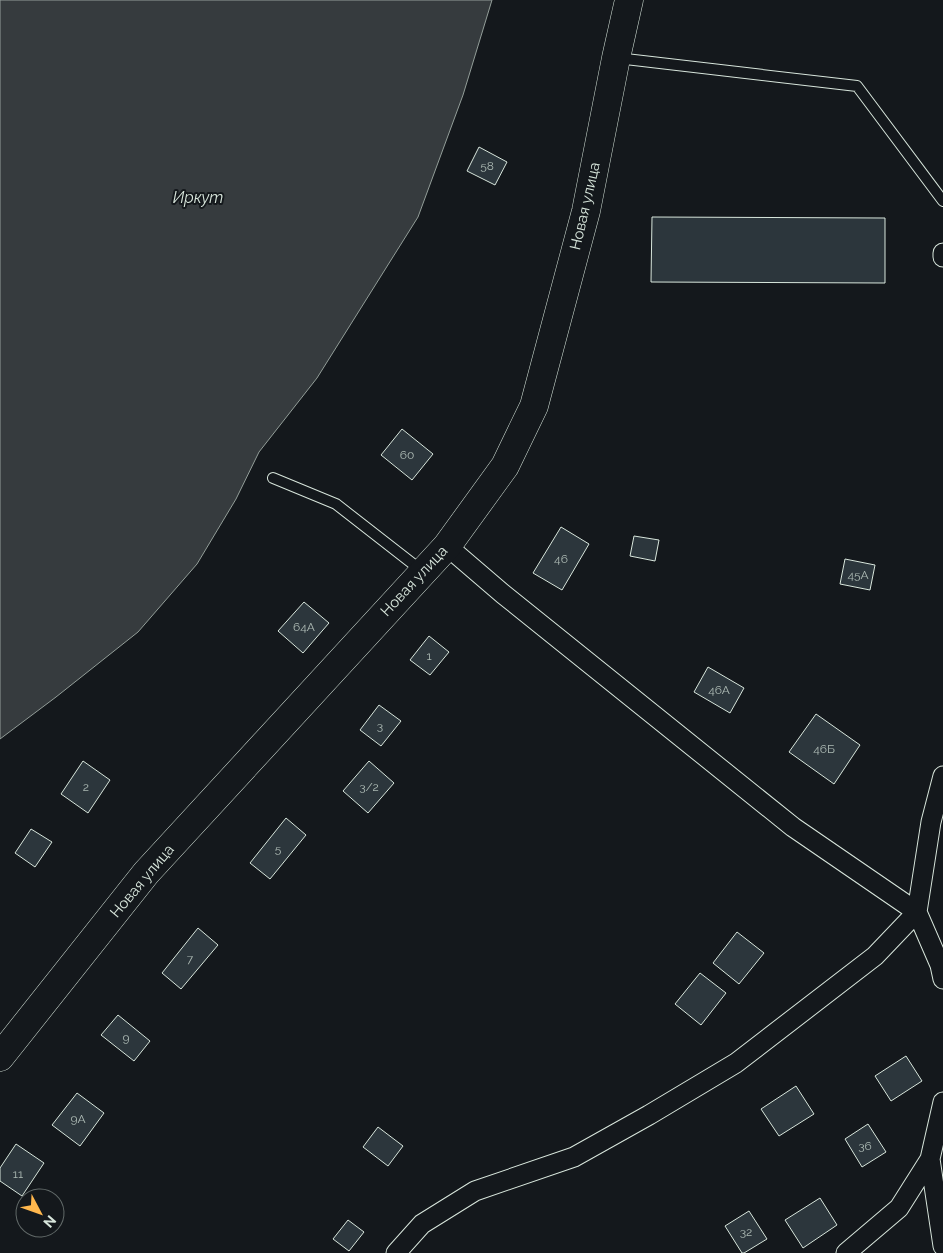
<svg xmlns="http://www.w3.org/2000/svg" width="943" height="1253" font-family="Raleway,sans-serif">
  <rect width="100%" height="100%" fill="#14181c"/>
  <path fill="#363b3e" stroke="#939e99" d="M0,0H492L463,95L418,217L317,378L259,452L236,499L197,564L138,632L56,697L0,739Z"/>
  <path fill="#2c363c" stroke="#d8e6dc" d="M479,147L507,162L495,185L467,171Z
    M652,217L885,218V283L651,282Z
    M402,429L433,454L412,480L381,455Z
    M561,527L589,544L562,590L533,573Z
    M634,536L659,540L655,561L630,556Z
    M845,559L875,565L870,590L840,584Z
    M304,602L329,623L303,653L278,631Z
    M429,636L449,652L430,675L410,660Z
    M708,667L744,688L730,713L694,692Z
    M379,705L401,721L381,746L360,730Z
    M816,714L860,745L834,784L789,752Z
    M83,761L110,780L88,813L61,794Z
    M369,761L394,783L368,813L343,791Z
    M286,818L306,835L270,879L250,863Z
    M31,829L52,842L35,867L15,853Z
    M198,928L218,945L181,989L162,973Z
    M737,932L764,953L739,984L713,963Z
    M700,973L726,993L701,1025L675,1004Z
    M118,1015L150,1041L134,1061L101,1035Z
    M906,1056L922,1081L891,1101L875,1076Z
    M796,1086L814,1114L779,1136L761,1109Z
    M77,1093L104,1113L80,1146L52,1125Z
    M868,1124L886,1152L862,1167L845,1139Z
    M378,1127L403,1146L388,1166L363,1147Z
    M16,1144L44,1163L22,1196L0,1181V1168Z
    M820,1198L837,1225L803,1248L785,1220Z
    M749,1211L767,1239L744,1253H742L725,1226Z
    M348,1220L364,1232L349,1251L333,1239Z"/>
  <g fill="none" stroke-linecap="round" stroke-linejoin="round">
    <g stroke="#d8e6dc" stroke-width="12">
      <path id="lane" d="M617,58L857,86L943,201
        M273,478L336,504L422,571"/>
    </g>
    <g stroke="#d8e6dc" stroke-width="21">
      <path id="street" d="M943,253V257
        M943,776L931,822L917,912L940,965L943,979
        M930,1159L943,1246
        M396,1253L422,1224L475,1191L574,1157L649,1115L736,1063L875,956L917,912L793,827L503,594L447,546
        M846,1253L899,1208L930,1159L943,1102"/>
    </g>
    <g stroke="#d8e6dc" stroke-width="29">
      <path id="secondary" d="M0,1057L146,873L447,546L505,466L534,406L586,211L616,58L629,0"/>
    </g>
    <use href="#lane" stroke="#14181c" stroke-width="10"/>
    <use href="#street" stroke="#14181c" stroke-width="19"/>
    <use href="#secondary" stroke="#14181c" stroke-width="28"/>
  </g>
  <g text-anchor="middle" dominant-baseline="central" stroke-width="4" stroke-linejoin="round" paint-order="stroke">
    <g font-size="12" fill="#adbab4">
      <text x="487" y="166">58</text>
      <text x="407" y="455">60</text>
      <text x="561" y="559">46</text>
      <text x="858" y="575">45А</text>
      <text x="304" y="627">64А</text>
      <text x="429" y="656">1</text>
      <text x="719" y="690">46А</text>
      <text x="380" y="726">3</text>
      <text x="824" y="749">46Б</text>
      <text x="86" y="787">2</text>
      <text x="369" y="787">3/2</text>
      <text x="278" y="849">5</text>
      <text x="190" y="959">7</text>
      <text x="126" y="1038">9</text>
      <text x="78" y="1119">9А</text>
      <text x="865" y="1146">36</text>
      <text x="18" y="1174">11</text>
      <text x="746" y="1232">32</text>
    </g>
    <g font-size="15" fill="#d8e6dc" stroke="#14181c">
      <text transform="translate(585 206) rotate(-77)">Новая улица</text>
      <text transform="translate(414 581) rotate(-47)">Новая улица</text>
      <text transform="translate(142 881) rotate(-50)">Новая улица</text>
    </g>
    <g font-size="16" font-style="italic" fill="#d8e6dc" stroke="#14181c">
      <text x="198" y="197">Иркут</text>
    </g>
  </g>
  <g transform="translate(40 1213) rotate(131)"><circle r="24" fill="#14181c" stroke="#626a69"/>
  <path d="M0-4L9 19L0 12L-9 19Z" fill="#ffb74d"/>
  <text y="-8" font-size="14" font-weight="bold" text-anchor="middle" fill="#d8e6dc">N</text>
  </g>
</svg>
